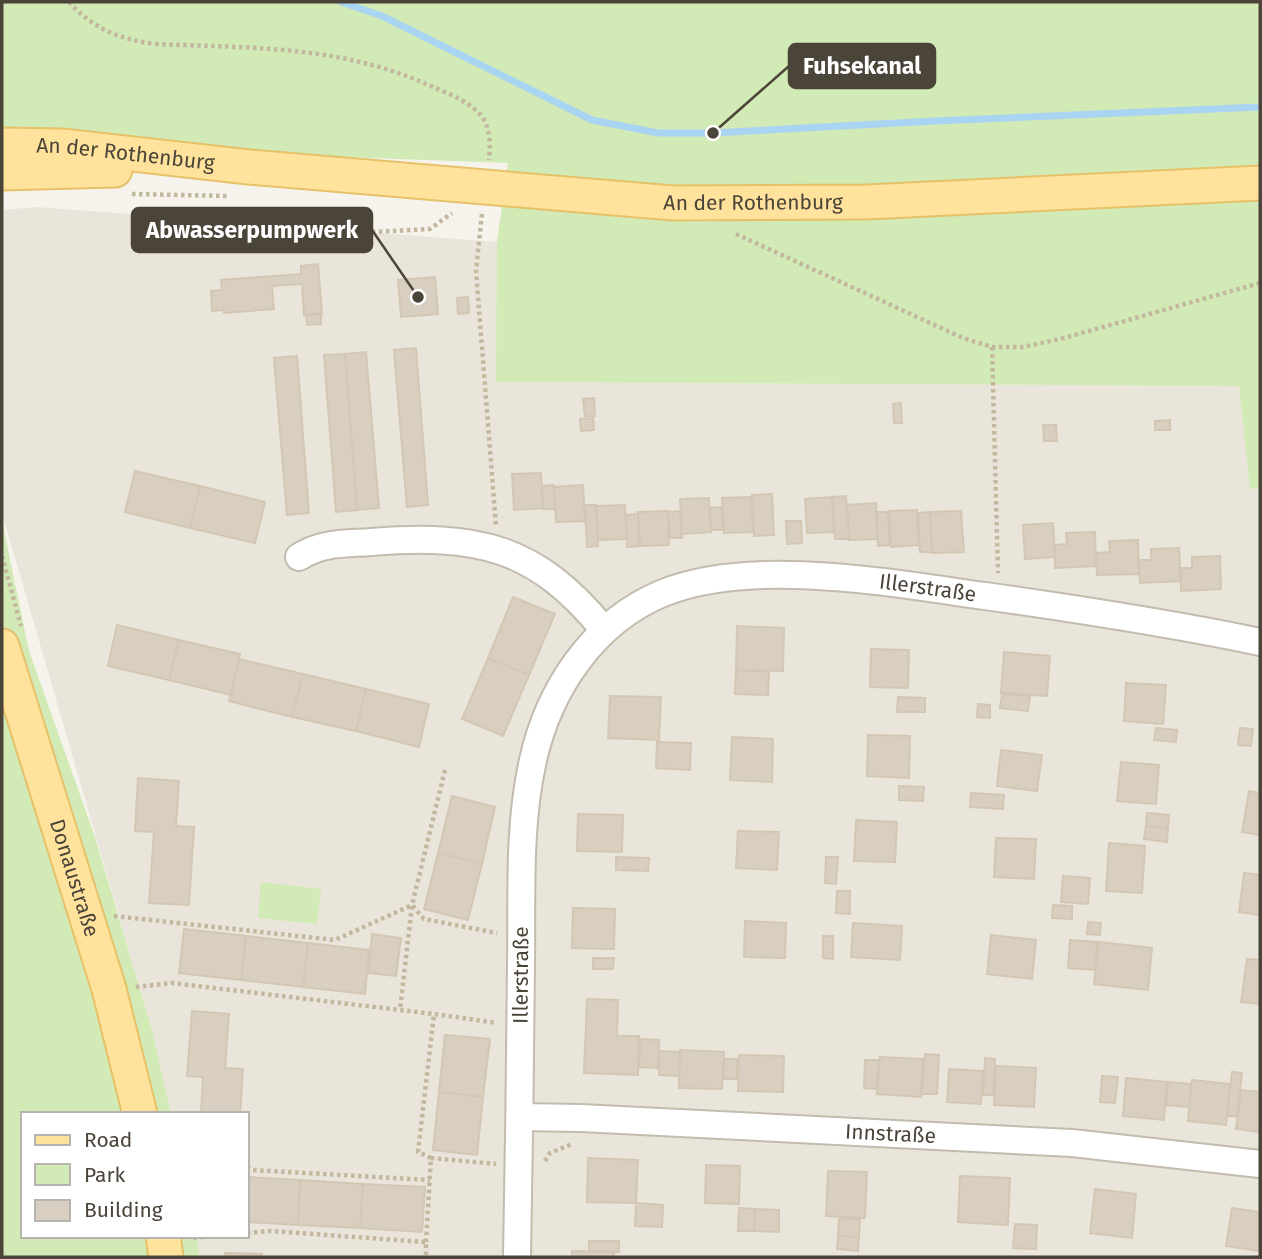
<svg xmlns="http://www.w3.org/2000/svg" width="1262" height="1259" font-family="'Fira Sans',sans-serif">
  <rect width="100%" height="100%" fill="#f6f3ec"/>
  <path fill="#eae5da" d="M37,207L497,242V382L1240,386L1250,488L1260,489V1257H199L197,1236H247V1114H171L152,1030L2,513V210Z"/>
  <path fill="#d2eab5" d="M2,2H1260V488L1250,489L1239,386L496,382L497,242L508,163L10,145L2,136Z
    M2,521L29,651L95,837L152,1030L171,1114H23V1236H197L199,1257H2Z
    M261,882L321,889L317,924L258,918Z"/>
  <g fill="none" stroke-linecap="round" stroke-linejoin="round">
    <path stroke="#a9d4f2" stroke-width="7" d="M341,2L382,16L592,120L658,133H713L935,121L1260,107"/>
  </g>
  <path fill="#d8cfc1" stroke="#d3c7b4" stroke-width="2" d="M318,264L322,313L304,315L302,284L272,286L274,309L224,313L223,310L212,311L211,291L222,290L221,280L301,274V266Z
    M435,277L438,314L401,317L398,280Z
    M468,297L469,313L458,314L457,298Z
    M321,314V324L307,325L306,315Z
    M416,348L428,505L407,507L394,350Z
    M366,352L379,508L357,510L345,354Z
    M345,354L357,510L336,512L324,355Z
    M297,356L309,513L287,515L274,358Z
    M594,398L595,416H585L583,399Z
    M901,403L902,423H894L893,404Z
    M593,418L594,430L581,431L580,419Z
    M1170,420V430H1155V421Z
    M1043,425H1056L1057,441H1044Z
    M135,471L200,486L190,528L125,512Z
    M541,473L543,508L514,510L512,474Z
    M554,485L555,509H543L542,486Z
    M583,485L585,521L556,522L554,487Z
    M200,486L265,502L255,543L190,528Z
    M772,494L774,535L754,536L752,495Z
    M846,496L849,539H835L832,497Z
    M751,497L753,532L724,533L722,498Z
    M832,497L834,532L807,533L805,499Z
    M709,498L711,532L682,534L680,499Z
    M876,503L878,539L849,540L847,505Z
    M585,505H596L598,546L587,547Z
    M625,505L627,539L598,540L596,506Z
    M722,507L723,530H711L710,508Z
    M917,510L919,545L891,547L889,511Z
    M668,511L669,545L640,546L638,512Z
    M680,511L682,538H670L668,512Z
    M961,511L964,552L932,553L930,512Z
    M876,512H888L890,545L878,546Z
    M930,512L932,552H920L918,513Z
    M638,514L639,546L627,547L626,515Z
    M786,521H801L802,543L787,544Z
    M1053,523L1055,557L1025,559L1023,525Z
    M1095,532L1096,566L1055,568V545L1067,544L1066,533Z
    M1138,540L1139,574L1097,575L1096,553L1110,552L1109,541Z
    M1179,548L1181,581L1140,583L1139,560H1151V549Z
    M1220,556L1221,589L1181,591L1180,568H1192V557Z
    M513,597L555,614L529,675L488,658Z
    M117,625L179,640L169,680L108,666Z
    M737,626L784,628L783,671L736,670Z
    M179,640L240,654L231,695L169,680Z
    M871,649L909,650L908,688L870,687Z
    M1004,652L1050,656L1047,696L1001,693Z
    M488,658L529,675L503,736L462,719Z
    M239,659L303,674L292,717L229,701Z
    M736,670L769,672L768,695L735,694Z
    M303,674L366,689L356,731L292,717Z
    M1126,683L1166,685L1163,724L1124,721Z
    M366,689L429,704L419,747L356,731Z
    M1002,694L1030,696L1028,711L1000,708Z
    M610,696L661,697L659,740L608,738Z
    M898,697L925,698V712H897Z
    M978,704L990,705V718L977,717Z
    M1156,728L1177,730L1176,742L1154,740Z
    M1240,728L1253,729L1251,746L1238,745Z
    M868,735L910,736L909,778L867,776Z
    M732,737L773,739L772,782L730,780Z
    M657,742L691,743L690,770L656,768Z
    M1001,750L1042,755L1037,791L997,786Z
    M1121,762L1159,765L1156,804L1117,801Z
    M138,778L179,781L176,826L194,827L189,905L149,903L154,832L135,831Z
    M899,786L924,787L923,801L899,800Z
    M1249,791L1260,793V835L1242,832Z
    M971,793L1004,795L1003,809L970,807Z
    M452,796L495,807L482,864L438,853Z
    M1147,813L1169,815L1168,828L1146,826Z
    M578,814L623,815L622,852L577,851Z
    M856,820L897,822L895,862L854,861Z
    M1146,826L1168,828L1167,842L1144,839Z
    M738,831L779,832L777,870L736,868Z
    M996,838L1036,839L1034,879L994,877Z
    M1109,843L1145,846L1142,893L1106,891Z
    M438,853L482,864L468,920L424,909Z
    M616,857L649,858L648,871L616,870Z
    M826,857H838L836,884L825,883Z
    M1244,873L1260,875V915L1239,912Z
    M1063,876L1090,878L1088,904L1061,902Z
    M837,891H850V914L836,913Z
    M1053,905L1072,906V919L1052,918Z
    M573,908L615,909L614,949L572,948Z
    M745,921L786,923L785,958L744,957Z
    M1088,922L1101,923L1100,935L1087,934Z
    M853,923L902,926L900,960L851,957Z
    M184,929L246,936L241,980L179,973Z
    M372,934L401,938L396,976L368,973Z
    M991,935L1036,940L1032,979L987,974Z
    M246,936L308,943L303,987L241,980Z
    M823,936H833V959L823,958Z
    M1070,940L1097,942L1095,970L1068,968Z
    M1099,942L1152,948L1148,990L1094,984Z
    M308,943L369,950L365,994L303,987Z
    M593,958H614L613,969H593Z
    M1247,959L1260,960V1004L1241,1002Z
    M587,999L618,1000L617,1036H639L638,1075L584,1073Z
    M192,1011L229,1014L225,1068L243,1069L240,1114H201L203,1077L187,1076Z
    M445,1035L490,1039L483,1097L439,1092Z
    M640,1039L659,1040L658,1068L639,1067Z
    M680,1050L724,1052L722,1089L679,1088Z
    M659,1051L680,1052L679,1076L659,1075Z
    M925,1054L939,1055L937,1094H922Z
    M739,1055L784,1056L783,1092L738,1091Z
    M880,1057L923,1059L921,1097L877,1094Z
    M985,1058L995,1059L993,1095H983Z
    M724,1059H737V1079H724Z
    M865,1060H879L877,1089L864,1088Z
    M996,1066L1036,1068L1034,1107L994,1105Z
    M949,1069L983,1071L981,1104L947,1102Z
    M1232,1072L1242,1073L1237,1117L1227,1115Z
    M1102,1076L1118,1077L1115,1103L1100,1102Z
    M1126,1078L1167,1082L1164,1120L1123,1116Z
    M1192,1080L1230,1084L1226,1125L1188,1121Z
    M1168,1082L1191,1084L1189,1107L1166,1105Z
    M1241,1090L1260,1092V1132L1236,1129Z
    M439,1092L483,1097L477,1155L433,1150Z
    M588,1158L638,1160L636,1203L587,1202Z
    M706,1165L740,1166L739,1204L705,1203Z
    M828,1171L867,1172L865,1218L826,1216Z
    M960,1176L1010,1178L1008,1225L958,1222Z
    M247,1177L300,1180L298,1225L247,1222Z
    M300,1180L363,1184L360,1228L298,1225Z
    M363,1184L425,1187L422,1232L360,1228Z
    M1095,1189L1136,1194L1132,1238L1090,1233Z
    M636,1203L663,1205L662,1227L635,1226Z
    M739,1208L755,1209L754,1231H738Z
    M1232,1208L1260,1212V1251L1226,1246Z
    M755,1209L779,1210V1232L754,1231Z
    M839,1218L860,1219L859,1237L838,1236Z
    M1015,1224L1037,1225L1036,1249L1013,1248Z
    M838,1236L859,1237L858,1251L837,1249Z
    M589,1241H619V1252L589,1251Z
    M572,1251L614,1252V1257H572Z
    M225,1253L262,1254V1257H225Z"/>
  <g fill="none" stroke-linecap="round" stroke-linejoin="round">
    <g stroke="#c2bbae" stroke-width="30">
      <g id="minor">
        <path d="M299,557C322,542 345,544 371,542C476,534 535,545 604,630"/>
        <path id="s1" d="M520,1117L581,1118L1072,1143L1260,1164"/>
        <path id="s2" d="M517,1257C519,1160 520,1062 521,965C522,897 518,827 533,760C549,689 593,622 663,593C752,557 891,583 985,596C1077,609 1169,623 1260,642"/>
      </g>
    </g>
    <g stroke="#e6c16a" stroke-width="37">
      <g id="major">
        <path id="s3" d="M2,145L62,146L249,167L673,203L866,202L1260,183"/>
        <path d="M2,173L115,170"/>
        <path id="s4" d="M2,646L109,989L140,1114"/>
        <path d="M163,1236L166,1257"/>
      </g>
    </g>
    <path stroke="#c4b79f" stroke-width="4.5" stroke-dasharray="3.5 3.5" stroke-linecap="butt" d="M69,2C92,28 119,39 154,44C252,48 342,45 433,87C450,94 472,103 483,118C491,131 490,146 489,160
      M132,194L228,196
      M482,214L476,271L496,526
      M736,234L963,338L992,347H1023L1064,338L1260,283
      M295,236L430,229L452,213
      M992,347L998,573
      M2,556L21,626
      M445,770L412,905L424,919L497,933
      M114,916L335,940L412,905L400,1010
      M136,987L172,983L434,1014
      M431,1158L418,1152L434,1014L497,1023
      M545,1161L550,1153L572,1144
      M247,1167L252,1170L430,1180
      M247,1233L271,1231L426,1242V1257
      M193,1238L210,1236
      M426,1242L431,1158L496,1164"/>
    <use href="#minor" stroke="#fff" stroke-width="26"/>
    <use href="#major" stroke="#ffe39c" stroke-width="33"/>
  </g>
  <g text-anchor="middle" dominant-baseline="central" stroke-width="6" stroke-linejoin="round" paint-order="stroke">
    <g font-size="21" fill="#4b4439" stroke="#fff">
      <text stroke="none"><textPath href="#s3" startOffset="124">An der Rothenburg</textPath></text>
      <text stroke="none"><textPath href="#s3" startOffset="754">An der Rothenburg</textPath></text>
      <text stroke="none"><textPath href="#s2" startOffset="985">Illerstraße</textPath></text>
      <text stroke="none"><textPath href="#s4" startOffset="243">Donaustraße</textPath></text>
      <text stroke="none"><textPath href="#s2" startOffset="282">Illerstraße</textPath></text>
      <text stroke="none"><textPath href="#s1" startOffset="371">Innstraße</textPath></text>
    </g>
  </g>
  <path fill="none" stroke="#4b4439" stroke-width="2.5" d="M713 133L789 66M418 297L372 230"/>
  <g fill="#4b4439" stroke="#fff" stroke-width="2.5">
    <circle cx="713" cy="133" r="7"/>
    <circle cx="418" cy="297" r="7"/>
  </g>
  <g fill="#4b4439" stroke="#4b4439" stroke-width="2.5">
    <rect x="789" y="44" width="146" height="44" rx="7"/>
    <rect x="132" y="208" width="240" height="44" rx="7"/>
  </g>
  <g font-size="23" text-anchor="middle" font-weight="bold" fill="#fff">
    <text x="862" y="74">Fuhsekanal</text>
    <text x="252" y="238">Abwasserpumpwerk</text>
  </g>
  <rect width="1262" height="1259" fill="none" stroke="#4b4439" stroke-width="7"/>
  <rect x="21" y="1112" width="228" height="126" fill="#ffffff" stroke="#b7b4b0" stroke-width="2"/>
  <rect x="35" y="1135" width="35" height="10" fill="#ffe39c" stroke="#b7b4b0" stroke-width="2"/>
  <text x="84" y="1147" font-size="21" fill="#4b4439">Road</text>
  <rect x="35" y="1164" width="35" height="21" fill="#d2eab5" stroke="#b7b4b0" stroke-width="2"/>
  <text x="84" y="1182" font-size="21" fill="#4b4439">Park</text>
  <rect x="35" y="1200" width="35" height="21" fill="#d8cfc1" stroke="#b7b4b0" stroke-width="2"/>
  <text x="84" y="1217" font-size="21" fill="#4b4439">Building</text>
</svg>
